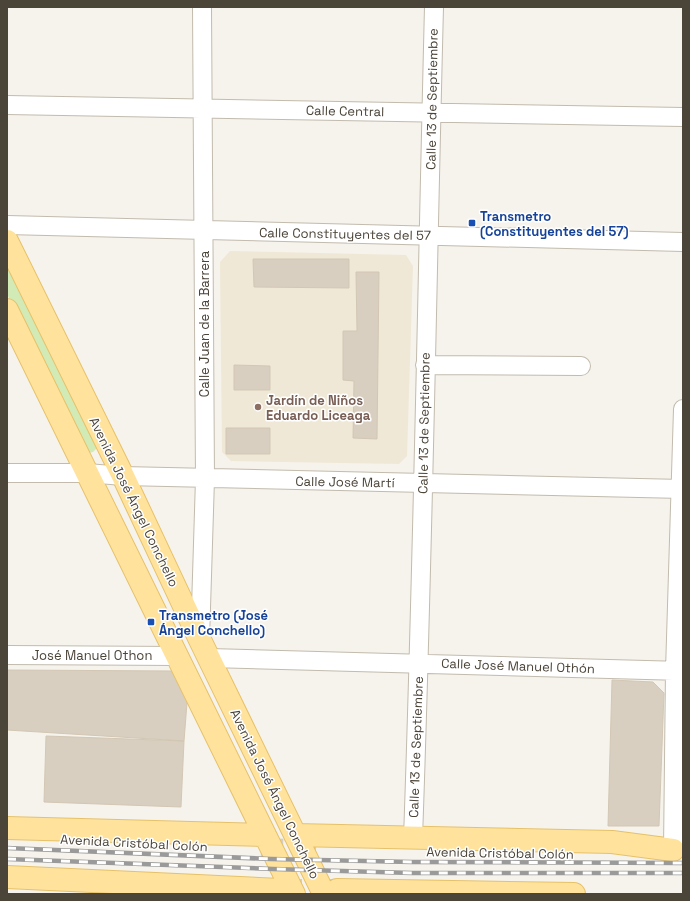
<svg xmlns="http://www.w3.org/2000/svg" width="690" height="901" font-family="'Space Grotesk',sans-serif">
  <rect width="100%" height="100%" fill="#f6f3ec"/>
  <path fill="#efe8d6" d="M230,251L406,255L413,266L407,456L399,464L231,461L222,452L220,262Z"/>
  <path fill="#d2eab5" d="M7,261L98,447L93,452L88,453L84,450L7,294Z"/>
  <path fill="#d8cfc1" stroke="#d3c7b4" d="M253,259H349V288L254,287Z
    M356,272H379L377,439L353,438L354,381L343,380V331H357Z
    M234,365L270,366V390H234Z
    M226,428H270V454H226Z
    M7,670L175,671L188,690L184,741L7,730Z
    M612,680L653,682L664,693L659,826H608Z
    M46,736L184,741L181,807L44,802Z"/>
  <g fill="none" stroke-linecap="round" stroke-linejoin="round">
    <path stroke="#d4d0c8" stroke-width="22" stroke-dasharray="22 11" stroke-linecap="butt" d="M261,849L317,851
      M280,890H337"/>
    <g stroke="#c2bbae" stroke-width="20">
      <path id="minor" d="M7,105L683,117
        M7,225L683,242
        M425,365L581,366
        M7,473H87L123,476L683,489
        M200,640L205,479L202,7
        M7,655L177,656
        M209,658L683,671
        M413,838C423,561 427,284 434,7
        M673,850L675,671L683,409"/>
    </g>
    <g stroke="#e6c16a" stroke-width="24">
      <path id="major" d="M7,241L123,476L200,640L324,894
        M7,310L294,894
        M7,828L265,835
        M295,835L612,842L673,850
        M7,877L280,890
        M337,890L574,894"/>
    </g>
    <use href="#minor" stroke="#fff" stroke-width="18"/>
    <use href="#major" stroke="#ffe39c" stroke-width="22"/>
    <g stroke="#9a9a9a" stroke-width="4.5">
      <path id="rail" d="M7,848L271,859L412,862L683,863
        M7,859L273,869L412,873H683"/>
    </g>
    <use href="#rail" stroke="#fff" stroke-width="3" stroke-dasharray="9" stroke-linecap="butt"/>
  </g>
  <g fill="#1a4fb4" stroke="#fff" stroke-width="1.5">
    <rect x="468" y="219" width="8" height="8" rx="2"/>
    <rect x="147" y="618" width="8" height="8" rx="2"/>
  </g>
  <circle fill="#8d6e63" stroke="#fff" stroke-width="1.5" cx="258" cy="407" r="4"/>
  <g text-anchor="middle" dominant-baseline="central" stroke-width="3" stroke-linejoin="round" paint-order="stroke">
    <g font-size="13" fill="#4b4439" stroke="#fff">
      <text transform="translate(432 99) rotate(-89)">Calle 13 de Septiembre</text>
      <text transform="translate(345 111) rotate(1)">Calle Central</text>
      <text transform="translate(345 234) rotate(1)">Calle Constituyentes del 57</text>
      <text transform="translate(204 324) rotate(-90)">Calle Juan de la Barrera</text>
      <text transform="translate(424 423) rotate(-89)">Calle 13 de Septiembre</text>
      <text transform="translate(345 482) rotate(1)">Calle José Martí</text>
      <text transform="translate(134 502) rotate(64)">Avenida José Ángel Conchello</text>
      <text x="92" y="655">José Manuel Othon</text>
      <text transform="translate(518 666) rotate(2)">Calle José Manuel Othón</text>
      <text transform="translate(416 747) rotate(-88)">Calle 13 de Septiembre</text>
      <text transform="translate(275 794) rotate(64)">Avenida José Ángel Conchello</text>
      <text transform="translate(134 843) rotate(3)">Avenida Cristóbal Colón</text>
      <text transform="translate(500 853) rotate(1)">Avenida Cristóbal Colón</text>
    </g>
    <g font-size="13" font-weight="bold" fill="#164399" stroke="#fff" text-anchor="start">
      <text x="480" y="216">Transmetro<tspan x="480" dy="15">(Constituyentes del 57)</tspan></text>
      <text x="159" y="615">Transmetro (José<tspan x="159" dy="15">Ángel Conchello)</tspan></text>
    </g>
    <g font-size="13" font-weight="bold" fill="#785e54" stroke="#fff" text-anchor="start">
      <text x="266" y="400">Jardín de Niños<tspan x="266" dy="15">Eduardo Liceaga</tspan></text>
    </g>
  </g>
  <rect width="690" height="901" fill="none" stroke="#4b4439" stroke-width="16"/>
</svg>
